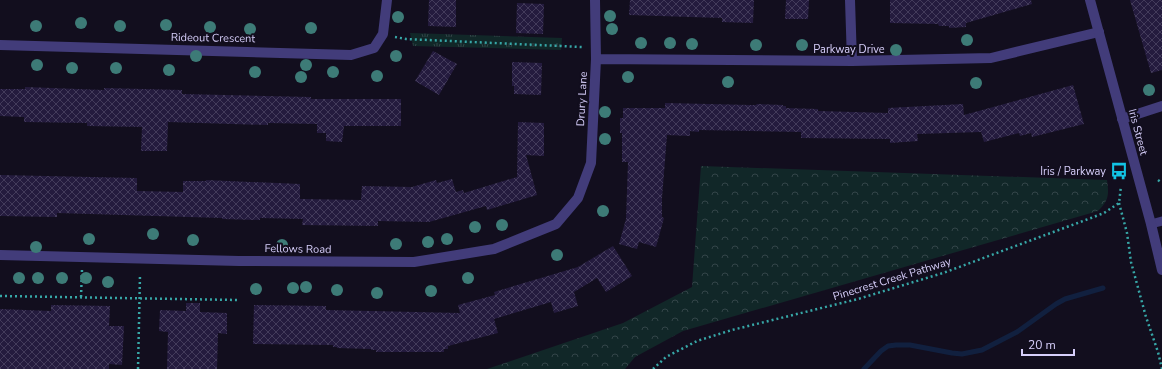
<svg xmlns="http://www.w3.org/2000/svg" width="1162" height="369" font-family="'Nunito Sans',sans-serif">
  <defs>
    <pattern id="grass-tufts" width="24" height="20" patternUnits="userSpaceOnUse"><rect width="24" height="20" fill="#112728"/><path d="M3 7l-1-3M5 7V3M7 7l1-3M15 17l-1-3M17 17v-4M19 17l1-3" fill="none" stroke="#334548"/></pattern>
    <pattern id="forest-crowns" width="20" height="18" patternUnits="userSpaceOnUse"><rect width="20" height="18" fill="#112728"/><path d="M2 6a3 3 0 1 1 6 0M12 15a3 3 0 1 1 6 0" fill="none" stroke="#334548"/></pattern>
    <pattern id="building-cross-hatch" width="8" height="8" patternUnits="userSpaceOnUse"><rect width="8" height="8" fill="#241b3e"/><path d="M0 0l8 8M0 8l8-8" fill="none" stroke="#433b5b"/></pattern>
  </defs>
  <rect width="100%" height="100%" fill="#120e1e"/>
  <path fill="url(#grass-tufts)" d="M410,33L562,38L561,50L413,46Z"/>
  <path fill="url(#forest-crowns)" d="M701,166L1107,180C1109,195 1109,200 1098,211L683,331L635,357L625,369H487L623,323L692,287Z"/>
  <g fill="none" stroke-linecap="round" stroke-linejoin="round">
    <path stroke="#11203f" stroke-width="5" d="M864,369L881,351L888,346L896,345H910L952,353L962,354L982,350L1017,332L1056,304L1065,299L1103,288"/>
  </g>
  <path fill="url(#building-cross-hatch)" d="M429,0H456V27L428,26Z
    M630,0H754L753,23L722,22V18L629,15Z
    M786,0H809L808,19H785Z
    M890,0H1031L1032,4L966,23V27L949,28V26H939L938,24L890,23Z
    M1130,0H1162V70L1151,73Z
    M517,3L544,4L543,34L516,33Z
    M433,51L457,64L439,95L415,81Z
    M512,62L542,63L541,95L514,94V86H512Z
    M1073,85L1084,124L1032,137L1031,133L1020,136L1019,133L984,142L981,132L917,134L918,141L890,143V139L801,138V132L699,130V132L690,131V136L667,135L662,198V217L664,218L656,247L639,242L637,249L619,244L626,219L628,162H622V133H620V118H623V108H665V103L751,105H757L756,104L783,105V106H786V108L818,109V111L888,113V108L963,104L964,115Z
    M25,87L104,90V88L182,90V94L311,97V99H401V126H344L342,142L326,141V133H317V124L268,123V125L168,122L167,151H141L142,127L87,126V123L24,122V117L0,116V89H25Z
    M518,122L544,123V156L526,155L537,195L487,210L486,206L429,222L378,221V226L302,225L303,219L260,218V220L222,219V218L57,213V217L0,216V175L137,178V191L183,192V181H206V180L300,184V199L361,200L362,186L412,187L436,180L437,183L452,179L456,192L463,190L464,193L517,177Z
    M613,246L632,276L606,292L597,278L574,292L578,306L554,313L551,302L494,319L498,333L448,346V349H444V352H376V350H371V349L337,348V347H333V345L253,344L254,305L326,306V310L460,313L458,305L495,295L494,292L578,267Z
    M186,303H200V312L227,313V334L218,333L217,369H167L168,332L159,331L160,310L186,311Z
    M51,305L110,306L109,326H124L122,365L109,364V369H0V309L51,311Z"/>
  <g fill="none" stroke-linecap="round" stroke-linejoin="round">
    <path stroke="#37a7a7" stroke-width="2.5" stroke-dasharray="2 3" stroke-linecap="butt" d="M395,37L406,39L582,47
      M1158,180L1162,183
      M1119,203L1127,233L1131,262L1146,317L1158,352L1162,369
      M0,296L238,300
      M81,297L82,269
      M138,369L140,275
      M653,369L666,357L697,341L732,330L858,299L943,273L1091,218L1104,213L1119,203L1121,186"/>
    <path stroke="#423c7a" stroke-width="9" d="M1151,224L1162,221"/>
    <path stroke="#423c7a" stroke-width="10" d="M850,0L852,61
      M0,45L351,55L374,48L383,34L387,0
      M596,59L852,61L991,58L1099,32
      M1122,119L1162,106
      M0,255L239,261L414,262L494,249L556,224L578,198L591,163L596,59L595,0"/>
    <path stroke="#423c7a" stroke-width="10" d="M1090,0L1151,224L1162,270"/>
  </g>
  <g fill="#3d7b77">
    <circle cx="610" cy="16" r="6"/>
    <circle cx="398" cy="17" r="6"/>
    <circle cx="81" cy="23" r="6"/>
    <circle cx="166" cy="25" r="6"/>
    <circle cx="36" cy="26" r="6"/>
    <circle cx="120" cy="26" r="6"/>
    <circle cx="210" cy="27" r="6"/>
    <circle cx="311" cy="28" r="6"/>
    <circle cx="250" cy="29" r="6"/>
    <circle cx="612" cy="29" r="6"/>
    <circle cx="967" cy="40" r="6"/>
    <circle cx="641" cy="43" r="6"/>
    <circle cx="670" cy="43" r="6"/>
    <circle cx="692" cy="44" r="6"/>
    <circle cx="756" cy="45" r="6"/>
    <circle cx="802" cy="45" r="6"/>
    <circle cx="896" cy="50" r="6"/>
    <circle cx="196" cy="56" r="6"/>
    <circle cx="396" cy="56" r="6"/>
    <circle cx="37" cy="65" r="6"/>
    <circle cx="306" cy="65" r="6"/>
    <circle cx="72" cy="68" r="6"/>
    <circle cx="116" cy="68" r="6"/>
    <circle cx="169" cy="70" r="6"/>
    <circle cx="255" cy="72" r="6"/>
    <circle cx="333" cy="72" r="6"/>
    <circle cx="377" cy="76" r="6"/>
    <circle cx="301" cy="77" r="6"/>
    <circle cx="628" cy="77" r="6"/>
    <circle cx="728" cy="82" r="6"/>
    <circle cx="976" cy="83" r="6"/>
    <circle cx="1149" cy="90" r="6"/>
    <circle cx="605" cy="112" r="6"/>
    <circle cx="605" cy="139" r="6"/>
    <circle cx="603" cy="211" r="6"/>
    <circle cx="502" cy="225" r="6"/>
    <circle cx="475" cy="227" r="6"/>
    <circle cx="153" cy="234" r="6"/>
    <circle cx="89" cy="239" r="6"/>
    <circle cx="447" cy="239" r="6"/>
    <circle cx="193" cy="240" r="6"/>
    <circle cx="428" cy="242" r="6"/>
    <circle cx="396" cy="244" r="6"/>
    <circle cx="282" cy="245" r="6"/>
    <circle cx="36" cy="247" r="6"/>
    <circle cx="557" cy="255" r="6"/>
    <circle cx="19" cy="278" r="6"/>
    <circle cx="38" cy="278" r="6"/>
    <circle cx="62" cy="278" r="6"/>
    <circle cx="86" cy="278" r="6"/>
    <circle cx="468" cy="278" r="6"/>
    <circle cx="108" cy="282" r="6"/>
    <circle cx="306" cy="287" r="6"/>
    <circle cx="293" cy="288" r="6"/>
    <circle cx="256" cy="289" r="6"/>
    <circle cx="337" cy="290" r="6"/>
    <circle cx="431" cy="291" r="6"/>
    <circle cx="377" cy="293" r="6"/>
  </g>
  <defs>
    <g id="bus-bare" transform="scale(1.38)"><path d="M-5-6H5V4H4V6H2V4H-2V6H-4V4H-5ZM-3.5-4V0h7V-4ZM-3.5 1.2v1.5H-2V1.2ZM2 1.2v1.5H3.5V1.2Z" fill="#12c3e4" stroke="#120e1e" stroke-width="2.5" paint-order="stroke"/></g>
  </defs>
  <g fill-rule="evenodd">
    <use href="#bus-bare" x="1119" y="171"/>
  </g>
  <g text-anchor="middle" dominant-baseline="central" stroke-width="4" stroke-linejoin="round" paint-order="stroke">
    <g font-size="11" fill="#d7cffb" stroke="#120e1e">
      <text transform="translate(213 38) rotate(1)">Rideout Crescent</text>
      <text x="849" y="49">Parkway Drive</text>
      <text transform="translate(582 99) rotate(-87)">Drury Lane</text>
      <text transform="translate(1138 132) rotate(75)">Iris Street</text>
      <text transform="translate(298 249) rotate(1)">Fellows Road</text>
      <text transform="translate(892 279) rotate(-17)">Pinecrest Creek Pathway</text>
    </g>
    <g font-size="11" fill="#d7cffb" stroke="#120e1e" text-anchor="end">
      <text x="1106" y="171">Iris / Parkway</text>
    </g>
  </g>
  <path d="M1022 349v6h52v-6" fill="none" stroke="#d7cffb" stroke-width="2"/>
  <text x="1028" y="349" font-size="12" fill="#d7cffb" stroke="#120e1e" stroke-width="3" paint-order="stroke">20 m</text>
</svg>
